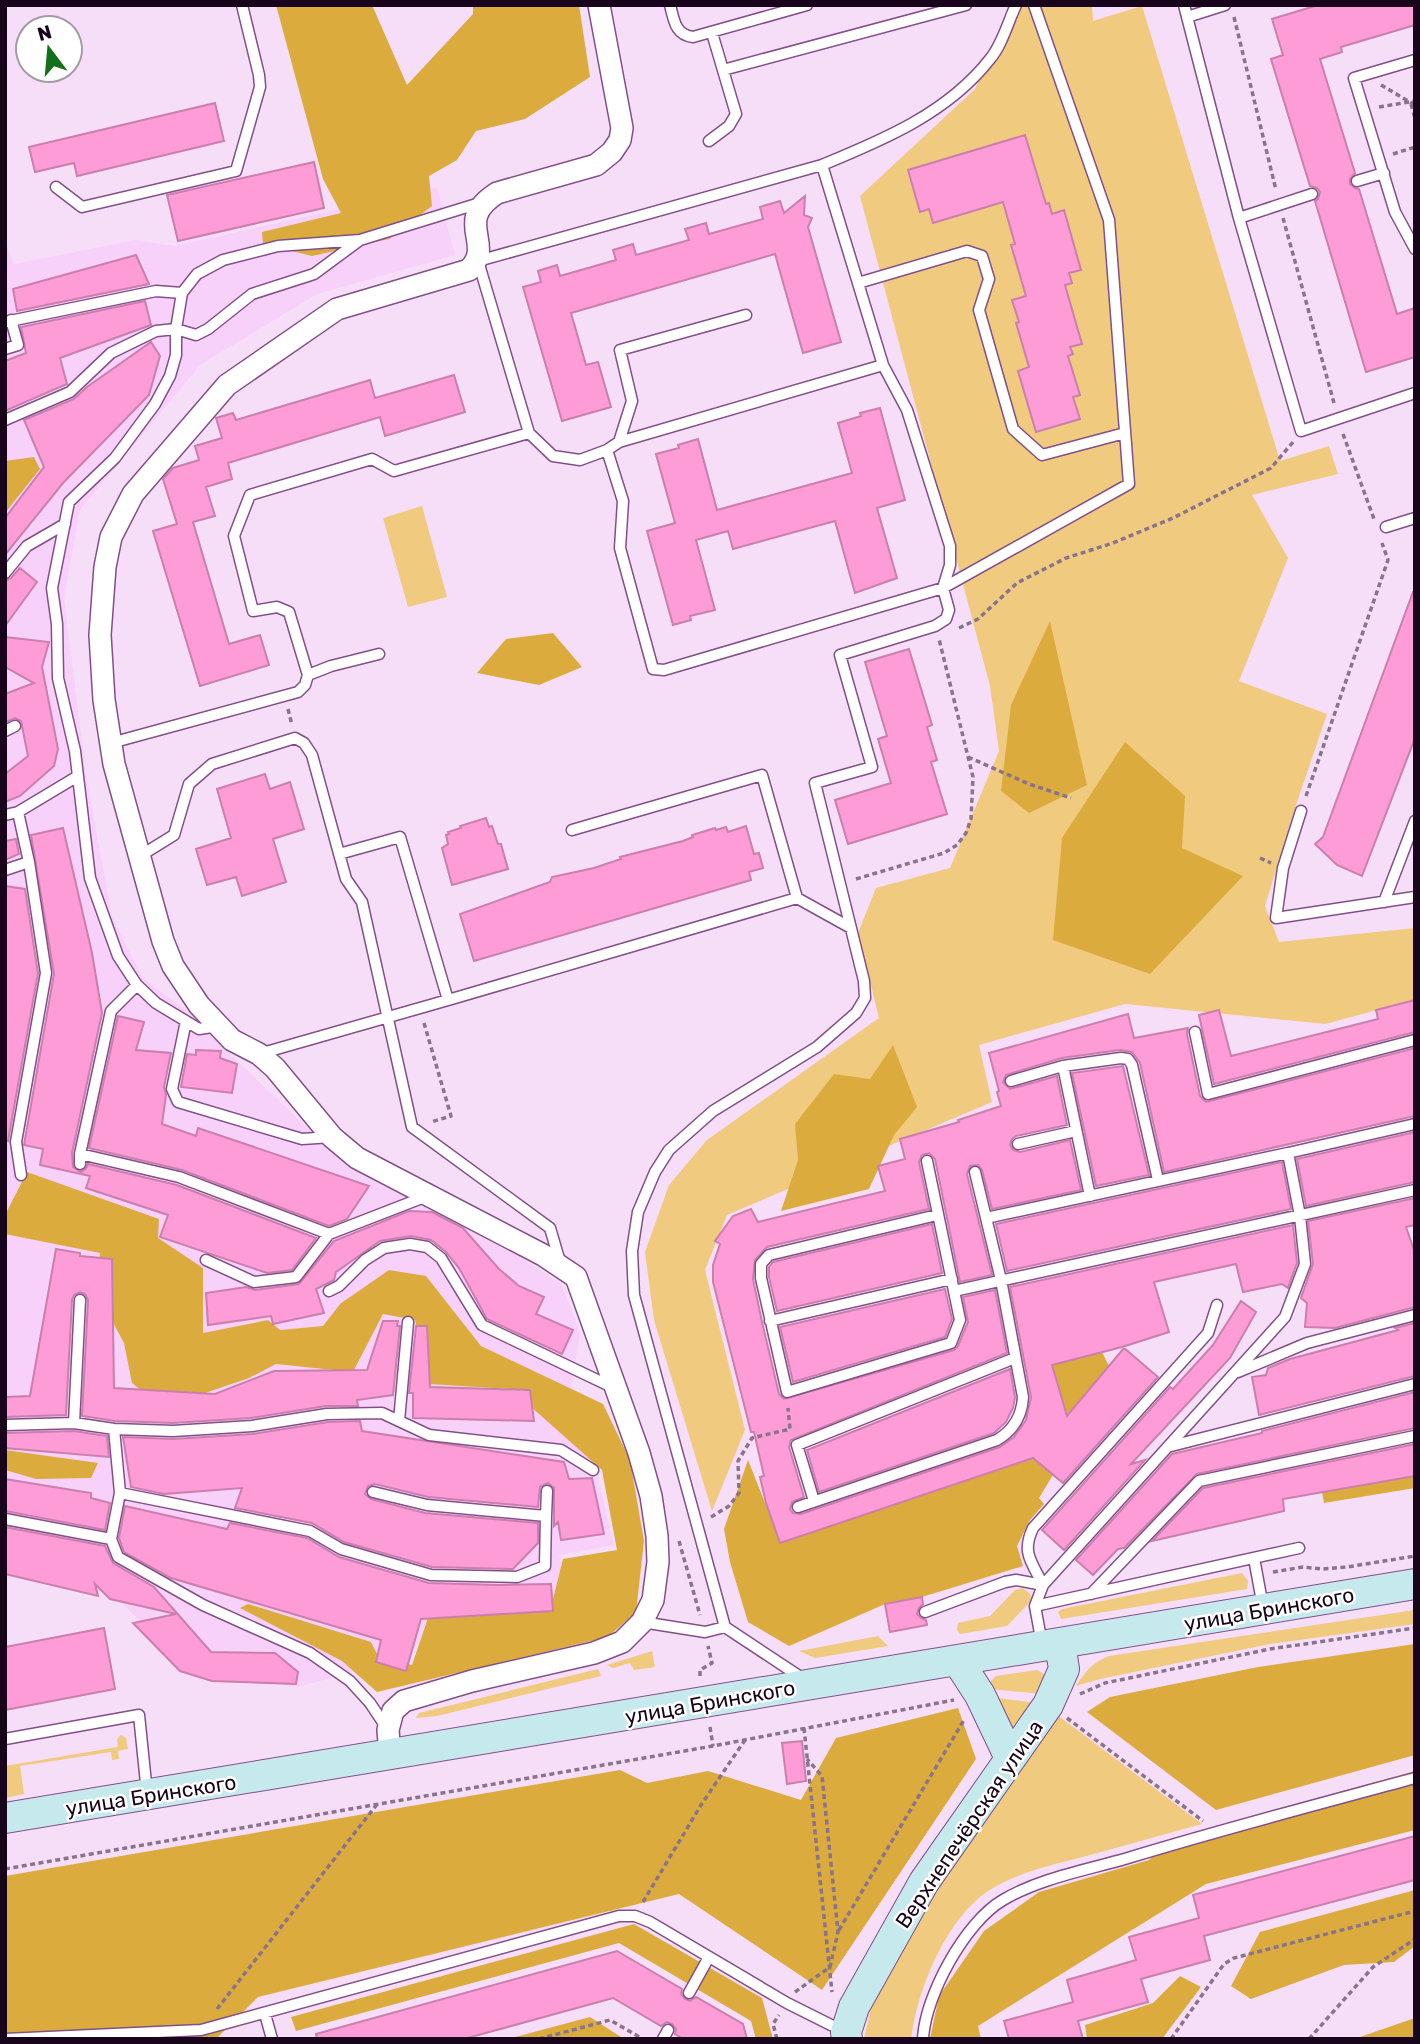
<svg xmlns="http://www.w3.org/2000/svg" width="1420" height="2044" font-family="Rubik,sans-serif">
  <rect width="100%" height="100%" fill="#f6def8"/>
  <path fill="#f8d1fb" d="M437,187L455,255L317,294L200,365L80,510L64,597L86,775L112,917L142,977L193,1016L232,1056L330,1149L470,1223L562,1285L580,1333L567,1414L586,1428L614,1545L559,1555L574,1605L426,1625L411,1656L298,1687L204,1674L176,1655L112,1594L5,1572V240L14,264L135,240L175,246Z"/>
  <path fill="#f0ca7f" d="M1012,5H1092L1093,21L1142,6L1280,461L1329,446L1338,474L1252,495L1288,558L1239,681L1327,714L1293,814L1265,906L1279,942L1415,928V1000L1325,1024L1125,1004L979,1045L992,1102L727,1215L705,1270L745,1430L712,1511L654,1320L645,1252L669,1185L707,1140L879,1018L858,933L876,888L950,868L999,751L990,686L860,196L975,89Z
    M422,506L447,597L408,607L383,518Z
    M1242,1573L1248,1581L1247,1589L1061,1619L1058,1612L1062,1609Z
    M1023,1588L1031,1595L1030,1602L1007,1626L960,1634L957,1630L958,1623L990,1616L1015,1590Z
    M1415,1610V1624L1270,1644L1100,1679L1076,1686C1086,1671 1092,1663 1109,1656Z
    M878,1636L888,1646L815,1658L799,1651Z
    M652,1651L655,1667L634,1670L630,1663L613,1668L607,1665Z
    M598,1669L601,1676L437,1716L416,1718L419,1713Z
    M1037,1670L1044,1674L1047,1683L1042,1694L990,1689V1682L996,1676Z
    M992,1697L1035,1703L1011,1732Z
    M1056,1714L1202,1824C1162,1835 1123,1846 1083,1857C1051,1865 1016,1873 988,1891C946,1919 917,1990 911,2039H864L873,1999L934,1889Z
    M121,1735L126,1738L128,1749L118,1751L119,1759L112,1760L111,1752L20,1766L24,1794L5,1798V1766L118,1747L117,1739Z"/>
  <path fill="#dcab3e" d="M276,5H372L407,85L473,14V5H579L590,77L525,119L476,131L457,160L429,176L432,206L389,239L312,256L263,244L262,232L341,213L323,179Z
    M34,457L40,469L5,513V461Z
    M1050,621L1087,785L1029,813L1001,791L1011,705Z
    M553,633L582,667L539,685L477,673L506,639Z
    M1125,742L1185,796L1182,848L1243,876L1150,974L1053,940L1062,838Z
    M893,1045L917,1107L894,1135L869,1189L781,1211L798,1160L795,1124L834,1074L870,1079Z
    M27,1172L159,1219L158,1238L203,1268V1333L268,1320L280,1330L323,1326L340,1304L389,1270L426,1276L481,1346L603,1404L630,1460L644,1541L636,1612L608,1637L377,1692L342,1661L240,1608L248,1604L371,1642L378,1656L412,1665L429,1615L553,1599L563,1559L617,1550L602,1470L511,1389L428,1384L415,1320L383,1314L353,1372L276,1364L249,1378L202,1394L147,1395L132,1383L124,1343L95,1289L100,1253L5,1234V1215Z
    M1102,1352L1109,1366L1075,1406L1059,1465L1039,1498L1044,1504L1030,1520L1017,1546L1023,1566L922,1597L885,1604L789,1646L748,1622L730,1562L724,1529L748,1460L781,1543L1028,1460L1043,1443L1062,1399L1052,1365Z
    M5,1450L98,1463L91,1478L36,1479L5,1470Z
    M1415,1476V1488L1324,1503L1322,1492Z
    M1415,1644V1755L1216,1810L1087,1712L1110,1697L1258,1667Z
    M958,1708L976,1759L822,1990L679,1894L258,1997L216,2039H5V1876L620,1770L647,1783L708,1771L801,1800L836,1738Z
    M1415,1771V1830L1206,1884L978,2026L981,2039H930L939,1996L984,1931L1039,1892L1149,1860L1170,1839Z
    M1415,1890V1946L1394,1962L1344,1965L1251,1999L1231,1986L1260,1932Z
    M634,1924L762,1998L773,2039H756L751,2021L619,1943L296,2031L291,2017Z
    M1180,1976L1201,1987L1162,2039H1087L1085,2025L1153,2003Z
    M590,2017L624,2039H508Z
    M1415,2018V2039H1354Z"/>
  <path fill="#fd9cd6" stroke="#ca7fac" stroke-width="2" d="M1318,5H1415V25L1341,47L1342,52L1320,59L1355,173L1350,179V184L1355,188L1359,189L1397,314L1415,308V357L1366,372L1315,201L1318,199L1320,192L1317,188L1310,186L1271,59L1283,55L1272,19Z
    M215,103L224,141L77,176L74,163L35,172L29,147Z
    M1025,135L1046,204L1049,203L1052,214L1064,210L1081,270L1069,273L1072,283L1065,285L1082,344L1070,347L1073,354L1068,356L1080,395L1073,397L1080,419L1036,432L1018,371L1029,367L1016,323L1019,322L1012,300L1026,296L1011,245L1015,244L1003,202L933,223L929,209L920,212L908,170Z
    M314,162L324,208L178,241L167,195Z
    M805,196L804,215L812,218L808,227L841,342L803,353L775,254L571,313L586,365L598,362L611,407L562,421L523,287L541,282L538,271L557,265L560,276L616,260L613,250L633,244L636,255L689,240L685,229L706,223L709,234L763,219L760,207L780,201L784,213Z
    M136,255L149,284L17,311L13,289Z
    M145,301L151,325L60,358L67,384L5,411V361L26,353L21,327Z
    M151,342L160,356L149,395L63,483L5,555V518L44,467L24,420L74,399L87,387Z
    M454,375L465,412L385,436L380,417L228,463L232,479L206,487L215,516L193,522L229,644L260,635L269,665L200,686L153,531L177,524L163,479L173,468L199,460L195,446L222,438L216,418L233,413L236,420L370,380L375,398Z
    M880,408L905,500L877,508L897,578L855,593L835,521L733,549L728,531L696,540L715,610L690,616L691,620L673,625L647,531L675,523L656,454L679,448L678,445L698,439L717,510L852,473L838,423L861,416L860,413Z
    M20,568L37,582L5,626V581L11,578Z
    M1413,592H1415V738L1362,876L1337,865L1315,844L1323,837Z
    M5,637L49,642L42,667L58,749L54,766L20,796L5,802V774L28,756L21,721L15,718L6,722L5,694L34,683L5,667Z
    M909,649L932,725L927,727L937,760L931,762L947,814L848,844L835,800L891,783L878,739L887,736L865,662Z
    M265,774L270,789L290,782L304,829L273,839L286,882L242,896L236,877L207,885L196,849L231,838L217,789Z
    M486,818L489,827L492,826L498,844H501L508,869L452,885L442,848L448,844L446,835L449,834L448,832L461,828L460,826Z
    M746,826L754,854L759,853L763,868L749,872L751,880L474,961L460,914L550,882L552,877L594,868L621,859L620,857L683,841L693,837L692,835L715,828L716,830L726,827L728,832Z
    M63,828L92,953L102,1013L72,1153L73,1167L81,1172L86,1168L88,1164L177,1185L316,1238L292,1270L267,1273L160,1237L168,1215L86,1188L90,1176L40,1165L43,1149L24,1145L54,974L31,835Z
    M16,839L19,854L5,860V841Z
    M5,886L25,889L38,973L8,1141L5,1140Z
    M1415,1000V1032L1214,1084L1199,1015L1219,1010L1231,1056L1378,1019L1376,1010Z
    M1128,1014L1134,1038L1188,1028L1187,1034L1200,1096L1206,1102L1415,1048V1116L1164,1172L1140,1063L1132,1052L1120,1050L1062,1058L1006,1075L1003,1082L1010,1089L1057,1076L1067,1125L1016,1136L1012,1139L1010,1145L1013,1150L1020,1152L1070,1140L1081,1190L992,1209L982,1170L978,1165L970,1166L967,1174L992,1275L960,1282L935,1159L929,1153L922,1155L919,1162L929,1209L767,1247L755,1260L753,1279L762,1322L779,1394L784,1399L954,1350L958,1346L968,1322L963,1297L995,1290L1007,1353L791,1440L789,1447L804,1497L792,1502L790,1509L793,1513L801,1514L1000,1447L1014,1437L1026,1420L1031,1397L1010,1287L1293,1225L1297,1263L1288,1288L1282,1284L1243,1292L1236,1264L1154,1282L1169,1332L1122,1347L1052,1365L1067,1416L1124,1348L1158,1377L1063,1483L1033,1458L780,1543L766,1503L760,1477L764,1476L754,1432H751L713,1282V1265L720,1244L715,1241L733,1216L751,1209L758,1222L885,1191L878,1166L905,1159L900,1139L959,1122L958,1120L1001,1106L997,1092L999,1091L989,1053Z
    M118,1016L144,1022L136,1050L171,1053L164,1087L166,1095L162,1124L196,1136L198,1128L369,1186L347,1219L329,1226L182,1170L89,1148Z
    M196,1050L221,1051L220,1058L237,1064L232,1093L181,1087L187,1054L196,1055Z
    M1123,1066L1149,1175L1096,1186L1072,1073Z
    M1415,1132V1182L1306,1206L1297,1159Z
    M1282,1162L1291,1209L1007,1271L996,1224Z
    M1415,1198V1225L1406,1227L1415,1253V1307L1335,1328L1305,1327L1307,1303L1301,1298L1313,1264L1308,1221Z
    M409,1211L432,1212L463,1228L499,1269L519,1286L544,1297L536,1314L573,1330L562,1354L487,1319L459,1268L446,1252L431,1240L411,1236L380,1241L336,1272L334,1280L316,1289L324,1313L273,1324L271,1316L208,1325L206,1293L246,1287L255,1290L299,1284L334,1241Z
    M932,1224L942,1273L777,1311L769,1277V1267L773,1262Z
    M56,1249L80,1253V1256L112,1259L114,1388L215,1394L274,1371L367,1370L383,1321H398L397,1326H400L393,1395L357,1400L358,1406H326L251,1418L173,1423L115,1421L82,1416L88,1300L85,1294L80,1292L74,1295L72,1300L66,1415L5,1417V1397L30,1396Z
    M945,1289L952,1319L945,1337L793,1382L780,1327Z
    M1241,1301L1256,1312L1230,1358L1131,1464L1145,1460L1064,1550L1042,1530L1170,1387L1173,1389L1213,1345Z
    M1415,1323V1376L1259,1415L1252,1377L1266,1375L1268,1368L1290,1359L1398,1330L1395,1328Z
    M416,1326H427L430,1387L530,1390L534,1421L413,1418V1393H409Z
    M1010,1369L1015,1397L1013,1408L1006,1422L994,1433L819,1492L807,1450Z
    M1415,1392V1428L1197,1474L1124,1548L1118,1549L1093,1575L1076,1560L1172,1454L1262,1433V1431Z
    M360,1421L362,1431L564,1462L569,1479L592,1478L604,1534L561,1540L558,1522L554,1526V1488L548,1483L540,1487L538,1507L428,1497L375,1484L368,1486L365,1494L371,1499L425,1513L538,1523V1543L513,1569L432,1567L344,1542L312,1523L235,1508L242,1488L164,1494L131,1487L123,1437L173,1439L252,1434L328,1422Z
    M74,1431L107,1436L109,1457L5,1448V1433Z
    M1415,1444V1476L1283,1499L1284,1511L1152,1541L1203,1488Z
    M5,1479L91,1493V1498L110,1503L105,1530L5,1511Z
    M125,1506L227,1529L230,1523L307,1538L339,1557L429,1583L498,1585L551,1584L553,1611L421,1619L406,1671L376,1662L381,1640L171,1578L124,1552L119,1538Z
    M5,1527L105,1546L113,1563L154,1587L211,1652L275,1653L298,1672L296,1684L212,1681L180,1671L133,1623L176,1614L110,1599L95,1584L98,1596L5,1574Z
    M922,1597L923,1604L919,1608L917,1614L921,1618L926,1620L927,1625L890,1632L885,1604Z
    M104,1628L115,1689L5,1710V1647Z
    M802,1741L806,1781L787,1784L782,1743Z
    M1415,1836V1880L1204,1936L1210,1960L1141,1979L1148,2002L1078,2021L1083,2039H1009L1004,2021L1073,2002L1067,1980L1136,1960L1129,1937L1199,1918L1193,1895Z
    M617,1951L682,1989L681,1994L685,1999L690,2001L696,1997L743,2024L747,2039H683L675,2034L676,2029L672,2024L667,2022L661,2026L613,1998L464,2039H317L316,2034Z"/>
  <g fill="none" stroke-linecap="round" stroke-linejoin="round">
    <g stroke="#834f89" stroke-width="13">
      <path id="lane" d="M670,5C674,20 675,35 693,37L807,5
        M1184,5L1239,218L1301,431L1415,393
        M1187,17L1225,5
        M1415,60L1354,78L1395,212L1415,249
        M723,70L966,5
        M709,141L729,126L736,114L712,33
        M822,165C883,140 948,113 990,59C1002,45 1008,22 1016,5
        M1357,181L1384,173
        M56,187L82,207L236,171L260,87L259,75L242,5
        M1239,218L1312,194
        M858,283L967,251L982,256L989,279L979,310L1013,429L1042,455L1125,433
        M5,322L156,291L182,293
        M5,349L18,345L11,320
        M5,420L70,392L111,353L156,331L176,329L196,335L208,329L252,294L314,274L360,240
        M619,442L632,401L620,350L746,315
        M607,450L623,501L620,548L653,669L664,670L943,588L1129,484L1109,220L1034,5
        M1386,527L1415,518
        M5,573L27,546L65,524
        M308,675L331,666L379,654
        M5,731L15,726
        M111,743L298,692L305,685L308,675L289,612L277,607L253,611L234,536L250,495L372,459L394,471L529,433
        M1301,811L1283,868L1276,918L1415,897
        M18,812L29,862L46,973L16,1142L21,1175
        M5,815L18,812L78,776
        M140,856L174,835L189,784L212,764L295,738L304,743L312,755L346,879L362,902L412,1127L550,1228L560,1262
        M5,870L29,862
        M797,898L851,928
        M1384,902L1415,821
        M448,1000L797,898L762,775L572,830
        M186,1021L172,1089L178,1102L302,1139L332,1137
        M218,1026L199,1029L156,1003L137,985L118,956L90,878L75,751L58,678L57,624L52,588L69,502L115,458L155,404L170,376L176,355V329L182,293L197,274L223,260L278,246L360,240L483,202
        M1195,1032L1208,1094L1415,1040
        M259,1054L448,1000L400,837L339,854
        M1063,1066L1090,1196
        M1011,1081L1063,1066L1121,1058L1128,1059L1132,1065L1158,1180
        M1018,1144L1076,1131
        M80,1154L179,1177L329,1234L427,1196
        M927,1161L954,1291L1415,1190
        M80,1164V1154L111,1011L137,985
        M937,1215L769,1255L761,1264V1278L787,1392L951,1343L960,1320L954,1291
        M986,1218L1288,1153
        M206,1260L254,1282L296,1277L329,1234
        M329,1291L339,1286L365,1260L384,1248L410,1244L427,1247L441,1258L482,1325L614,1388
        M80,1300L74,1423L114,1429
        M770,1321L952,1279
        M1238,1372L1307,1343L1415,1315
        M399,1421L408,1322
        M5,1425L74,1423
        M1171,1446L1415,1384
        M120,1493L310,1531L341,1549L431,1575L517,1577L545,1566L546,1516L427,1505L373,1492
        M814,1501L797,1445L1015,1358
        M798,1507L997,1440C1014,1430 1022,1416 1023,1397L1001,1280L975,1172
        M546,1516L547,1491
        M5,1519L111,1539L118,1557L203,1605L310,1653L350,1681L370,1703L388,1730
        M111,1539L120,1493L114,1429L173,1431L252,1426L327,1414L382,1413L429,1435L561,1450L593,1470
        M1254,1558L1263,1607
        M1043,1585C1032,1562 1021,1553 1033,1528L1208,1333L1217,1305
        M1091,1594L1199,1481L1415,1436
        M1035,1606L1299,1548
        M925,1612L1005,1582L1016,1580L1043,1585
        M642,1622L705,1632L725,1627
        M1042,1644L1035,1606L1043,1585L1285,1317L1305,1264L1300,1216L1288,1153L1415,1124
        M805,1680L725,1627L634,1295L632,1251L638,1212L655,1172L669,1150L713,1111L817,1047L856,1013L865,998L864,981L815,783L872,767L840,655L935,626L946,619L949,610L943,588L950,565V546L907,410L883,365L822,165L478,261L529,433L553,456L580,460L607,450L619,442L883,365
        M5,1739L139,1715L147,1793
        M689,1993L709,1957
        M265,2014L272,2039
        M5,2039L201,2030L619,1916H635L650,1922L787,2003L843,2031
        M663,2039L668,2030
        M923,2039C925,1996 965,1922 1003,1900C1040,1878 1087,1870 1128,1858C1223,1829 1319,1804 1415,1778"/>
    </g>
    <g stroke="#834f89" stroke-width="24">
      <path id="street" d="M390,1755L388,1730L393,1711L404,1701L472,1681L594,1653L622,1642L642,1622L653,1600L658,1562L657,1536L651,1496L639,1453L576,1277L543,1255L357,1158L332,1137L275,1068L259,1054L232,1040L199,1005L173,966L163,941L114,764L104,700L100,635L105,567L111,537L133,494L227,385L337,309L469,270C496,243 452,222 497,193L596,165L612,152L620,140L622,128L599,5"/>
    </g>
    <g stroke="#834f89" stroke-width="32">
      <path id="secondary" d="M958,1661L980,1695L1010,1758
        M5,1818L1415,1584
        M847,2039L846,2032L854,2007L924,1882L1048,1705L1064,1669L1060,1644"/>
    </g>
    <path stroke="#8a748c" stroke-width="3.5" stroke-dasharray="5 3.5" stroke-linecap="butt" d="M1234,17L1276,190
      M1381,85L1415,105
      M1411,104L1415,118
      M1379,107L1415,101
      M1393,154L1415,147
      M1283,218L1334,403
      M1343,434L1374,519
      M959,628L978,619L1017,583L1066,558L1113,543L1173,518L1271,468L1293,442
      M288,709L292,725
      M968,757L1029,784L1071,798
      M1306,796L1388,560L1382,543
      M1260,858L1271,863
      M856,879L944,853L957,845L966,833L971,819L973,777L939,639
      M424,1023L451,1116L431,1122
      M711,1517L729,1506L739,1493L738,1461L752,1438L790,1429L788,1408
      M679,1541L700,1615
      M1273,1572L1303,1567L1322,1569L1347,1567L1415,1556
      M700,1676V1670L712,1663L708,1646
      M1080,1694L1105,1683L1270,1649L1415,1628
      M1067,1718L1203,1821
      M710,1727L713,1746
      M804,1728L832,1992
      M5,1869L713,1746L954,1700
      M643,1902L701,1805L745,1740
      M839,1930L964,1720
      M795,1992L830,1967L838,1932L822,1776L807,1759
      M217,2009L378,1803
      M539,2039L610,2020L643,2039
      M777,2039L773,2024L779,2015
      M1171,2039L1224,1964L1234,1958L1415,1911
      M1309,2039L1373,1967L1415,1939"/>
    <use href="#lane" stroke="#fff" stroke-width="10"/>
    <use href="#street" stroke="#fff" stroke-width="21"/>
    <use href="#secondary" stroke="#c5e9ec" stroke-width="30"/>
  </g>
  <g text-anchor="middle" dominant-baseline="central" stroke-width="5" stroke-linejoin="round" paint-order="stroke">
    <g font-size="21" fill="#19051b" stroke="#fff">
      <text transform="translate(1269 1609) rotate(-10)">улица Бринского</text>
      <text transform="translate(710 1702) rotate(-10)">улица Бринского</text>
      <text transform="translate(151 1795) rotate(-9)">улица Бринского</text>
      <text transform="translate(969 1824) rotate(-56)">Верхнепечёрская улица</text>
    </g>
  </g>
  <rect width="1420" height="2044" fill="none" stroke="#19051b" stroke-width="14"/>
  <g transform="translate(49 49) rotate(344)"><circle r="33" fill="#ffffff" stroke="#a39ba4" stroke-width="2"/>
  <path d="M0-5L12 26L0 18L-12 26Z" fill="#136f1b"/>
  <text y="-10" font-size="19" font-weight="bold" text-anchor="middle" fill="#19051b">N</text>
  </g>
</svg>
